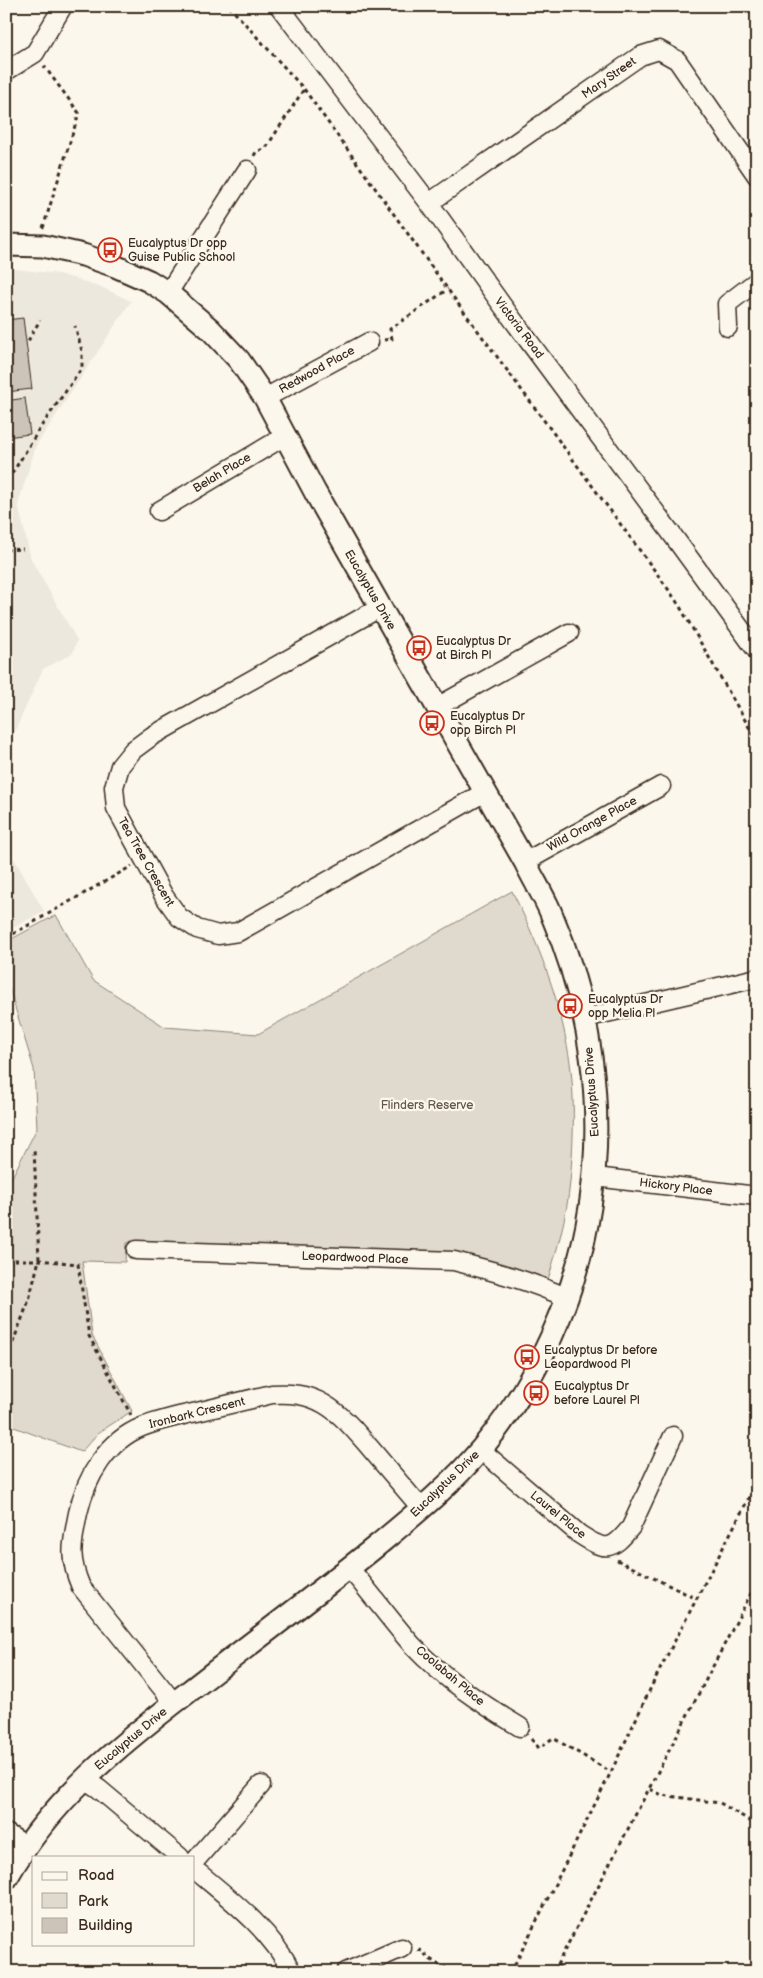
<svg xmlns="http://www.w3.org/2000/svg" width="763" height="1978" font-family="'Balsamiq Sans',sans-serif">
  <rect width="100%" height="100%" fill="#fbf7ec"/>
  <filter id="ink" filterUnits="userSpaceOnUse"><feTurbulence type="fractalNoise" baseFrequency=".02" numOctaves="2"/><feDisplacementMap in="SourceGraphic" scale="10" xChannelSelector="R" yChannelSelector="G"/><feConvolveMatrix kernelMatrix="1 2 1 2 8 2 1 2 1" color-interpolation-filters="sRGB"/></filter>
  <g filter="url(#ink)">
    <path fill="#ede8dd" d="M6,268L59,274L99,286L131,301L36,446L18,504L31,559L77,640L73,653L43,669L6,751Z
      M6,824L7,846L44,911L6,932Z"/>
    <path fill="#dfd9ce" stroke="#8d8276" d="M512,891C536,939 557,991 567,1045C576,1089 574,1138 570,1182C567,1216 557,1250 547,1283L459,1254L413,1250L126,1243L125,1262L82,1261L92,1335L132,1411L98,1433L81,1452L6,1424V1189L37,1128L34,1069L6,978V942L56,915L93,980L165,1027L258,1034Z"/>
    <path fill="#ccc4b9" stroke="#3b2a1e" d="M23,318L32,389L6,392V320Z
      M25,398L30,434L6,437V401Z"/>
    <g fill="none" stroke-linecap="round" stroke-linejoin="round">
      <g stroke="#3b2a1e" stroke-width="21">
        <path id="minor" d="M279,6L429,203L502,305L671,533L757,651
          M6,71L35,53L63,6
          M429,203L640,56L659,50L677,60L757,176
          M168,293L247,170
          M728,327L727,304L757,281
          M265,398L369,342
          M159,511L285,436
          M381,607L152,736L133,750L120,766L114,787L116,808L164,896L179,917L197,929L218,935L238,932L485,792
          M437,707L569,633
          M525,862L661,786
          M585,1018L757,978
          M595,1177L757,1196
          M136,1250L454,1261C493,1271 531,1281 567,1298
          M481,1450L579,1534C605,1551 611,1552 631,1527L673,1436
          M349,1568C371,1593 391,1621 413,1646C444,1679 482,1704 520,1727
          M174,1703L81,1587C68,1557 72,1544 78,1513C86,1477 107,1441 142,1427C160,1420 178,1416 197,1412C222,1406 247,1400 272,1394C290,1393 307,1394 324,1404C343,1415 357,1433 371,1449C387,1468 404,1488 421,1508
          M84,1779L99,1789L180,1857
          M194,1862L261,1785
          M194,1869C230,1899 270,1929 292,1972
          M346,1972L402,1948"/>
      </g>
      <g stroke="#3b2a1e" stroke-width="25">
        <path id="tertiary" d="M6,245L43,246L83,255L115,266L149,281L168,293L210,329L239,360L265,398L315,492L525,862C533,879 544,896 551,913C591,1006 605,1107 590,1207C577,1294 538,1381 482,1448C452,1484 414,1515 379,1544C316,1595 251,1643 187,1693C118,1746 50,1801 6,1879
          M6,1835L25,1847"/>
      </g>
      <path stroke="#3b2a1e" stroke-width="3" stroke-dasharray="4 4" stroke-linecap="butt" d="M229,6L304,89L459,305L666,586L679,605L757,741
        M254,156L256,152L266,148L304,89
        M43,228L79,113L44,66
        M384,340L392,339L390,329L448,289
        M28,341L40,320
        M6,477H10L40,428L82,368V351L75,326
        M6,550L23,549
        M6,938L132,866
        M6,1260H39L78,1264L89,1336L131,1415
        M7,1358L29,1300L39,1260L34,1149
        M617,1560L697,1599
        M531,1739L539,1748L553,1738L611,1772
        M650,1789L662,1795L720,1803L757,1825
        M418,1950L423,1951L428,1958L452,1972
        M557,1965L757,1582
        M511,1972L611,1772L654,1681L757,1482
        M554,1972L557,1965L566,1972"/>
      <use href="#minor" stroke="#fbf7ec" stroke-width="18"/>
      <use href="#tertiary" stroke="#fbf7ec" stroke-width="21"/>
    </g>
  </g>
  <defs>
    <g id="bus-ring" transform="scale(1.25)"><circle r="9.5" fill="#fbf7ec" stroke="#c8321e" stroke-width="1.5"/><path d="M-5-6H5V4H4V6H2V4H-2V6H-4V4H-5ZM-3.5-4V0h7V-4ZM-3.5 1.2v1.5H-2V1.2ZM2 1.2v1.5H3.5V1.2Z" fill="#c8321e"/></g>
  </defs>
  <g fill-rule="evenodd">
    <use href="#bus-ring" x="110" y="250"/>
    <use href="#bus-ring" x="419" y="648"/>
    <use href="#bus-ring" x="432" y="723"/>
    <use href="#bus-ring" x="570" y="1006"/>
    <use href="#bus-ring" x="527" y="1357"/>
    <use href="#bus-ring" x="536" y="1393"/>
  </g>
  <g text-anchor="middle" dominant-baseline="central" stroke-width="4.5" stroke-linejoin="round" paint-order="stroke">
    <g font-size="12" fill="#3b2a1e" stroke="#fbf7ec">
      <text transform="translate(609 78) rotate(-35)">Mary Street</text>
      <text transform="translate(519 328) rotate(53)">Victoria Road</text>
      <text transform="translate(317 370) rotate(-29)">Redwood Place</text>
      <text transform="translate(222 473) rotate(-31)">Belah Place</text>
      <text transform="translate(370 590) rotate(60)">Eucalyptus Drive</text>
      <text transform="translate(592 824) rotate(-29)">Wild Orange Place</text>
      <text transform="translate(146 862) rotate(60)">Tea Tree Crescent</text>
      <text transform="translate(592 1092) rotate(-94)">Eucalyptus Drive</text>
      <text transform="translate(676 1187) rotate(7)">Hickory Place</text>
      <text transform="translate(355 1258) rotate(2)">Leopardwood Place</text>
      <text transform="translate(197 1413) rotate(-14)">Ironbark Crescent</text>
      <text transform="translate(445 1484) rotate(-44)">Eucalyptus Drive</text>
      <text transform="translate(558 1515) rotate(39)">Laurel Place</text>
      <text transform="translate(450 1676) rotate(40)">Coolabah Place</text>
      <text transform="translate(131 1739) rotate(-40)">Eucalyptus Drive</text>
    </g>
    <g font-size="12" fill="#3b2a1e" stroke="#fbf7ec" text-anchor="start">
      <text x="128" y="243">Eucalyptus Dr opp<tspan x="128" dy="14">Guise Public School</tspan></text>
      <text x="436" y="641">Eucalyptus Dr<tspan x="436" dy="14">at Birch Pl</tspan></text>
      <text x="450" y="716">Eucalyptus Dr<tspan x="450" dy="14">opp Birch Pl</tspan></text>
      <text x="588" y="999">Eucalyptus Dr<tspan x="588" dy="14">opp Melia Pl</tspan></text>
      <text x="544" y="1350">Eucalyptus Dr before<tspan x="544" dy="14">Leopardwood Pl</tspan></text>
      <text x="554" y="1386">Eucalyptus Dr<tspan x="554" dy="14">before Laurel Pl</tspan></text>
    </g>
    <g font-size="12" fill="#64564a" stroke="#fbf7ec">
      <text x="427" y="1105">Flinders Reserve</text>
    </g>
  </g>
  <rect width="763" height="1978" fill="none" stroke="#fbf7ec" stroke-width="25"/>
  <rect x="12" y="12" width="738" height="1953" fill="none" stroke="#3b2a1e" stroke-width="2" filter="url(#ink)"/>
  <rect x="32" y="1856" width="162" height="90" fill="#fbf7ec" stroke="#aea59a"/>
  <rect x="42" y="1872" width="25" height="8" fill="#fbf7ec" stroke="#aea59a"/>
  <text x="78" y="1880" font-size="15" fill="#3b2a1e">Road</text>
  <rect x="42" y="1893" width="25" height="15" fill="#dfd9ce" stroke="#aea59a"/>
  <text x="78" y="1906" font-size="15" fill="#3b2a1e">Park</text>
  <rect x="42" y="1918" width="25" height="15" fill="#ccc4b9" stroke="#aea59a"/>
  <text x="78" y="1930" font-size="15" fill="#3b2a1e">Building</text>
</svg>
